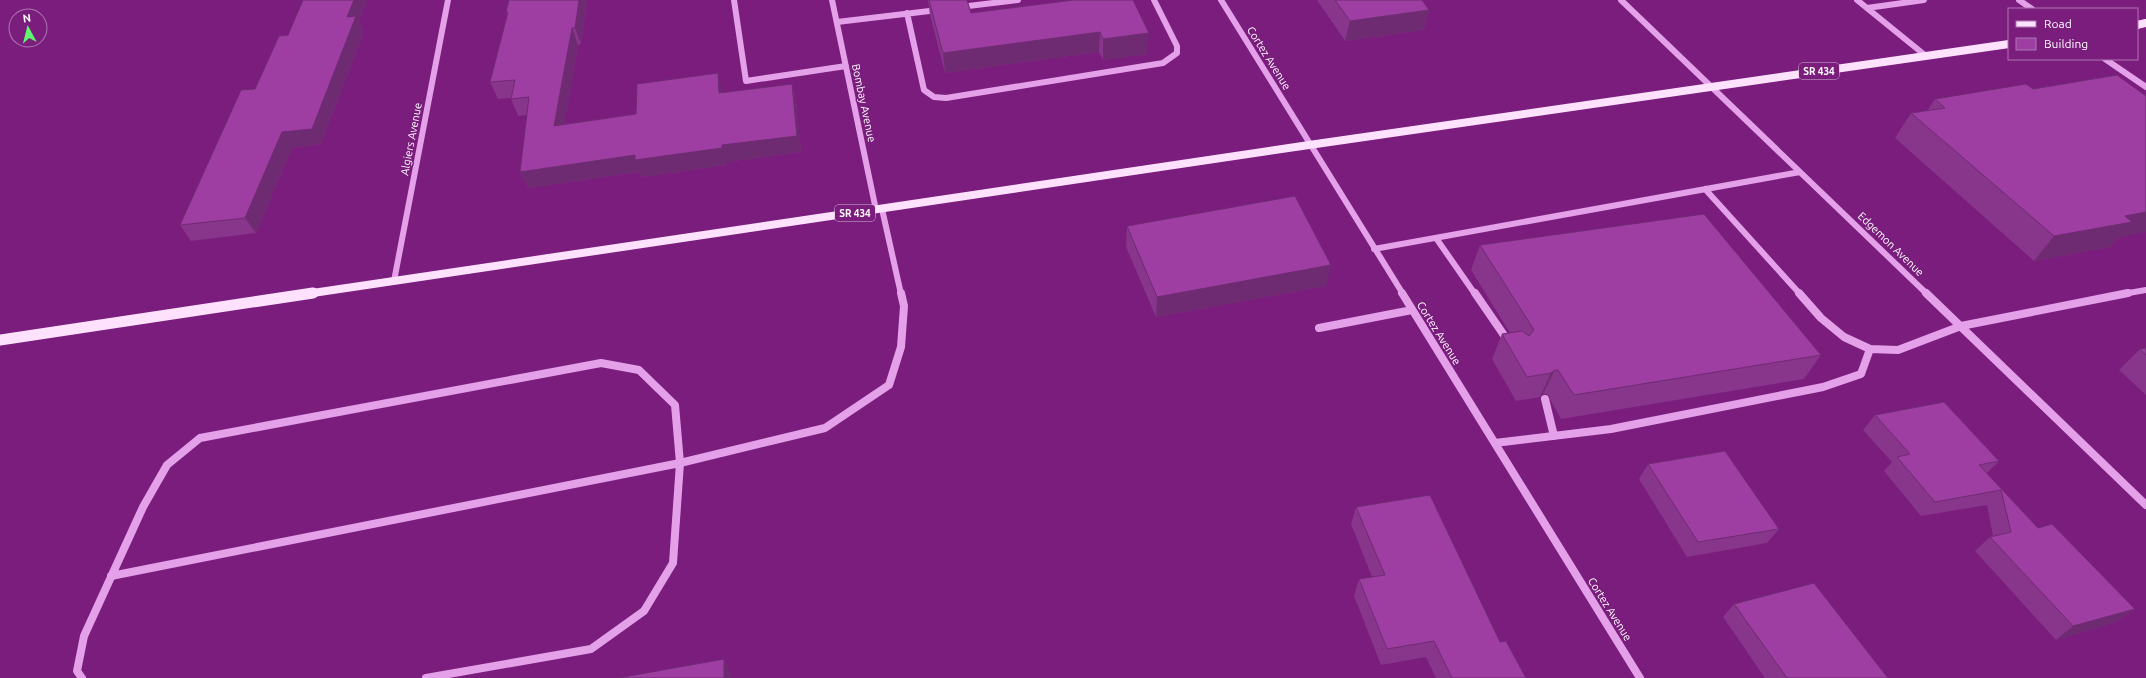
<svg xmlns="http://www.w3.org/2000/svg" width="2146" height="678" font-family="Ubuntu,sans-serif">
  <rect width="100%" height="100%" fill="#7a1d7d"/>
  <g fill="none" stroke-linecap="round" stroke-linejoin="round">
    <path stroke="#e4a0e8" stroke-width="6" d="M734,0L746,81L846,66
      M832,0L876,210
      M1221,0L1403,294
      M1621,0L1927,294
      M1857,0L1926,56
      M2019,0L2032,9
      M960,7L1018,0
      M1867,8L1924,0
      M907,13L924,90L934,97L946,98L1163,63L1177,53V46L1154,0
      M837,22L938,10
      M2105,59L2146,87
      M1705,189L1800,294
      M882,209L901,294
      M1436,238L1475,294
      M1374,249L1800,172
      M394,281L448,0
      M2123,294L2146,290"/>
    <path stroke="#e4a0e8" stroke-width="8" d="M1402,293L1640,678
      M1475,293L1508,341
      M1799,293L1821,318L1844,337L1870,349L1898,350L1961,326L2128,293
      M1926,293L2146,505
      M1319,328L1412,310
      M1545,399L1554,436
      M1495,443L1611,429L1823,387L1861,374L1870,349
      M111,576L680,463L825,428L889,385L901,347L904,306L901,293
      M82,678L77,671L84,636L143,507L167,465L200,438L601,363L639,370L675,405L680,463L673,563L644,611L591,649L426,678"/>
    <path stroke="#fee2fd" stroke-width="8" d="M2137,25L2146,23
      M306,294L1309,145L2009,44"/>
    <path stroke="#fee2fd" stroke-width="11" d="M0,340L313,293"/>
  </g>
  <path fill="#88358c" d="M303,0H367L359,21L364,31L321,144L292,148L256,233L191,241L180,225L255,89L288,35Z
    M509,0H587L581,44L578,45L564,124L636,114L722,90L723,93L792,84L796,101L801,152L727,162V165L641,177L639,172L528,188L520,172L527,115L518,116L511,99V98L498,99L490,82L507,16L506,12Z
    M928,0H967L971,13L1074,0L1147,54L1103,60L1099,52L945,73L930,15Z
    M1317,0H1422L1429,10L1424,30L1345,41Z
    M1935,99L2118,238L2110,247L2034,261L1895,138L1911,113L1927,111Z
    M1127,226L1326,286L1156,317L1126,247Z
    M1480,245L1821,355L1804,379L1561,419L1547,394H1543L1540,397L1516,401L1492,359L1502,334L1510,333L1471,270Z
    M2146,348V395L2119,370L2140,349Z
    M1875,415L1999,461L1987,473L2038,528L2135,609L2116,622L2056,640L1975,551L1990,537L1993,536L1987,505L1921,516L1884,471L1892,462L1863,430Z
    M1648,464L1779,529L1767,543L1687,557L1639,479Z
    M1356,507L1500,642L1526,678H1436L1426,657L1381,665L1354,596L1359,579L1372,577L1351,524Z
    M1734,604L1888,678H1765L1723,617Z"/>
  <path fill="#6f2b72" d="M354,0H367L359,21L364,31L321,144L292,148L256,233L245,218L282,132L347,17Z
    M579,0H587L581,44L575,28Z
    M1429,10L1424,30L1345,41L1350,21Z
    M572,28L578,45L561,142L554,126Z
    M1100,32L1099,52L945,73L943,53Z
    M1149,33L1147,54L1103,60V39Z
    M718,73L722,90L724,110L719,93Z
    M792,84L796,101L801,152L727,162V165L641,177L639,172L528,188L520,172L635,155L722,145Z
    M2146,212V232L2118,238L2110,247L2034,261L2054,236L2125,216Z
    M1331,265L1326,286L1156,317L1157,297Z
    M1555,370L1543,394L1540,397L1551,373Z
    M2135,609L2116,622L2056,640L2073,626Z
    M724,659L732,677V678H724Z"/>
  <path fill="#9e3ea3" stroke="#6f2b72" d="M303,0H354L347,17L356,16L312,129L282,132L245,218L180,225L241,90L255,89L279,36L288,35Z
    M509,0H579L575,28H572L554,126L636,114L637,84L718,73L719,93L792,84L797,136L722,145V148L635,160V155L520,172L529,97L511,99L515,80L490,82L508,12H506Z
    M929,0H967L971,13L1074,0H1133L1149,33L1103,39L1100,32L943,53Z
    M1335,0H1422L1429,10L1350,21Z
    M2117,75L2146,96V212L2125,216L2132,222L2054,236L1911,113L1945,108L1935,99L2026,84L2033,89Z
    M1295,196L1331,265L1157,297L1127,226Z
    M1704,214L1821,355L1574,395L1558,370H1555L1551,373L1527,377L1502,334L1522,331L1529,336L1534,330L1480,245Z
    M2146,348V355L2140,349Z
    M1944,402L1999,461L1979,465L2038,528L2052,524L2135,609L2073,626L1990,537L2011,532L2001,490L1935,502L1897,457L1910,454L1875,415Z
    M1725,451L1779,529L1698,542L1648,464Z
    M1430,495L1500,642L1506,641L1526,678H1452L1434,641L1387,649L1359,579L1385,575L1356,507Z
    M1814,583L1888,678H1787L1734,604Z
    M724,659V678H618Z"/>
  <g text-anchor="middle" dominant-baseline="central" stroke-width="3" stroke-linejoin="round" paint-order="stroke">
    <g fill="#7a1d7d" stroke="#d7bbd8" stroke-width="1">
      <rect x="1799" y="63" width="40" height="16" rx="3"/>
      <rect x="835" y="205" width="40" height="16" rx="3"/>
    </g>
    <g font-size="10" font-weight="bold" fill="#fff">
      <text x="1819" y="71">SR 434</text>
      <text x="855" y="213">SR 434</text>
    </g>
    <g font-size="11" fill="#fff" stroke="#7a1d7d">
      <text transform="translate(1269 58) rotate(58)">Cortez Avenue</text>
      <text transform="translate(864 103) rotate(78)">Bombay Avenue</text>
      <text transform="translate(411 139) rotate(-79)">Algiers Avenue</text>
      <text transform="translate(1891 244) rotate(44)">Edgemon Avenue</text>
      <text transform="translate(1439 333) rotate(58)">Cortez Avenue</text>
      <text transform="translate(1610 609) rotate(58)">Cortez Avenue</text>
    </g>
  </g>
  <rect x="2008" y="8" width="130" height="52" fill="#7a1d7d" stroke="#af77b1"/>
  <rect x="2016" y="21" width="20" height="6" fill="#fee2fd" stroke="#af77b1"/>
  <text x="2044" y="28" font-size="12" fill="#ffffff">Road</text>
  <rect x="2016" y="38" width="20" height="12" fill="#9e3ea3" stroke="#af77b1"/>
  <text x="2044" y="48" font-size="12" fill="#ffffff">Building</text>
  <g transform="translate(28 28) rotate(353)"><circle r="19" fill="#7a1d7d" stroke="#af77b1"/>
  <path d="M0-3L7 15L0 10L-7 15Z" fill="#5ef76f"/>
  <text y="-6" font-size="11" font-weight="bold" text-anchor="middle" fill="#ffffff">N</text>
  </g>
</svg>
